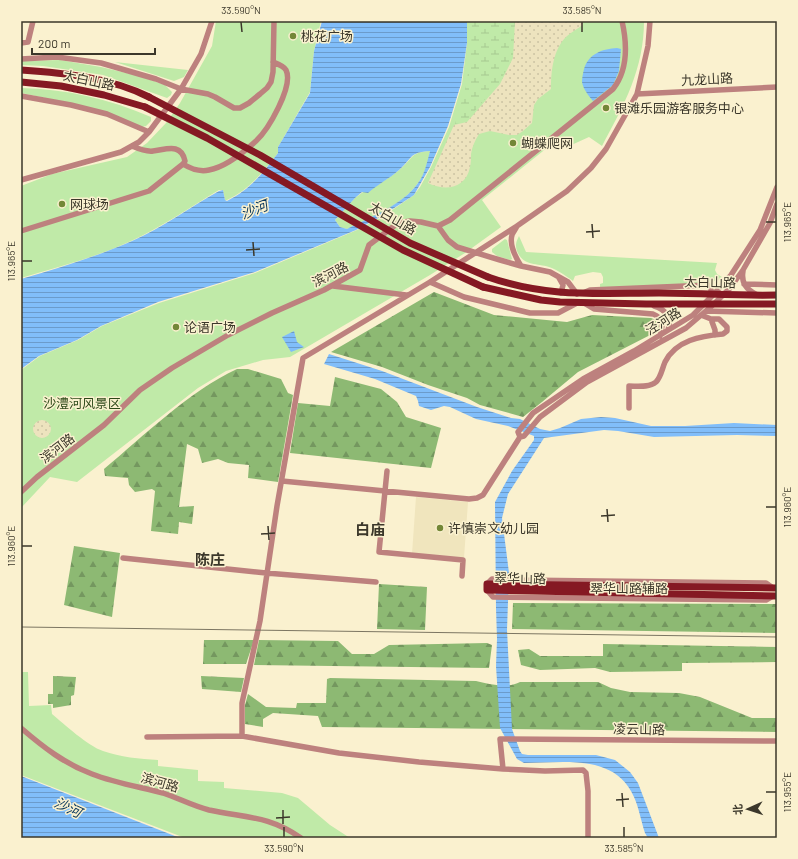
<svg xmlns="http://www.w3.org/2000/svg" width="798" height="859" font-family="Barlow,'Noto Sans SC',sans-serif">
  <defs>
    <pattern id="forest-firs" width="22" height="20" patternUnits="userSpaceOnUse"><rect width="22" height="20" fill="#8db973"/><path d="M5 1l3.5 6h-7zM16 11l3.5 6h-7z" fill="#74975f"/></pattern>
    <pattern id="wetland-marsh" width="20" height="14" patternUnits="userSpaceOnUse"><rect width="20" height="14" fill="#c0eaa8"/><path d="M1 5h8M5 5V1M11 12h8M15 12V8" fill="none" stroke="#a6c991"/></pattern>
    <pattern id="sand-dots" width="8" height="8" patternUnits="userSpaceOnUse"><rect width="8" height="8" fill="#ede3be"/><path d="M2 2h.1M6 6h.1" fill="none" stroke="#ccc3a3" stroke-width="1.8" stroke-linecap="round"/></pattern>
    <pattern id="water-rules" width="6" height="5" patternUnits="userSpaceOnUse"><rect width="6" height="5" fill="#81befa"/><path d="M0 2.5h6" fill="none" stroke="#6b9bcb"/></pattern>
  </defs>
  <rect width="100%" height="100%" fill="#faf1cf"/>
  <path fill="#f0e5bd" d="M416,497L468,502L464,558L412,554Z"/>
  <path fill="#c0eaa8" d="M216,21H321L314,51L310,92L278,147V153C262,173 250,189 227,200H225L223,190H219C190,207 162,227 131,241C97,257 58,267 21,278V186L52,174L127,157L147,143L166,123L180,103L212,46Z
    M467,21H644C644,69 624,105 602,146L589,137L567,147L558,139L482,200L501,227L465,253L430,275L290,357L263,360L226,371L198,388L77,482L50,477L21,508V370L40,356L78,340L102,326L159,303L255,273L357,230L382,217L414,195L420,187L431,167L449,127L462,84L467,43Z
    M60,60L101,67L139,76L165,85L172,92L171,95L167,98L103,75L43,66L21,65V61Z
    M115,62L188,70L184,77L174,81Z
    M21,88C66,89 110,99 151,117V121L146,126L142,127L80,105L21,93Z
    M430,151C428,162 425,174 418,183C403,205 370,218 347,229L340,227L335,220L355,198L363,192H368C378,184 390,178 399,170C413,159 410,152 430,151Z
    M519,236L526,252L717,263L715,270L717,274L722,277L717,281H711L708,284L600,288V284L603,283V277L601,273L593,272L575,276L573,281C566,276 558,270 549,267C536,263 523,266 517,251C515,245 516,242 519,236Z
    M505,239L507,240L512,259L510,260L497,256L492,252V249Z
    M21,672H28L29,706L51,705L52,714C64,724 88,746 103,751C120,757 140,759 158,760V766L198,770V781L224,782V788L282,793L298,798L330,825L350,838H185L21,775Z"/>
  <path fill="url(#forest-firs)" d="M434,292L494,315L567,322L592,315L651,318L656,320L659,327L656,332L578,372L542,402L523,417L480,405L467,398L428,385L382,367L331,352Z
    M237,369H248L281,379L288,393L293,395L278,482L248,478L249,465L228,463L218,459L202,463L198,449L187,444L179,507L194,506L192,524L179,522L178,534L151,531L155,491L152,489L135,492L129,485L128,478L105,476L104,469C145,435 188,392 237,369Z
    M335,377L381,389L397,402L406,417L441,428L431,468L290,453L298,403L330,406Z
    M74,546L120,553L112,617L64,605Z
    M379,584L427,587L425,630L377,629Z
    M513,603L777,604V633L512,629Z
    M204,640H254L246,664H203Z
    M259,640L338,641L352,654H374L389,645L487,643L492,645L489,668L254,665Z
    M603,644L777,647V662L682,663V671L610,672L595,668L540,670L521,665L518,650L529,649L540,656H603Z
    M53,676L76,677L74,695L71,696V705L53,708V704H48V694H53Z
    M201,676L244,678L241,692L202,689Z
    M330,678L476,681C489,684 507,689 520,682H598L611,688L630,692L679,693L700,697L752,718H777V732L322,727L318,716L273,713L263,719V727L245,724V705L248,694L266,707L296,708L297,703H326L327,679Z"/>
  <path fill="url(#wetland-marsh)" d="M472,21H515L513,58L499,83L466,121L455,124L466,86L471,52Z"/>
  <path fill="url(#sand-dots)" d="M515,21H583V25C578,28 572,32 567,36C553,49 551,71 551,89L538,99L534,105L532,123L523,131L517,135H509L490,131L479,134C475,140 472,147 471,154C471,158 471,163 470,167C466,188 446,192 428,183L454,125L467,122L500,84L513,58Z
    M33 429a9 9 0 1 1 18 0a9 9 0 1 1-18 0Z"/>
  <path fill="url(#water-rules)" fill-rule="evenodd" d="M322,21H467V43L461,84L448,126L430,167L414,195L382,216L356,230L255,272L158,302L101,326L77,340L39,356L21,369V279C58,268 96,257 132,241C162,228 190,207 219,191L223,190L225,200L227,201C251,189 262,174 278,153V147L310,93L314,51ZM430,151C427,162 425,174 418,183C403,205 370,217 347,229L340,227L335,220L355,198L362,192L368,193C378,184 389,179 399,170C412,159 409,152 430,151Z
    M617,48L621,49L619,71L613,85L593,101C589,96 583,89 582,82C582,78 583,73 584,69C589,53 603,49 617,48Z
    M294,331L297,342L304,347L291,352L282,337Z
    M329,354L382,371L477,407L511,418L520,419L540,429L550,431L560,428L581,419L601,417L615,418L651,426H685L734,423L777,425V436L737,435L654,437L618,431L604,430L544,438L508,494L502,518L509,573L507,630L512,729L520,751L522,754L528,755H596L615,760L630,772L638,783L659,838H648L645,833C641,821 639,808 634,797C615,753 563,763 524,763L517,759L500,728L496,666L497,639L496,608L495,502L512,471L534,440V436L508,426L476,419L450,407L444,406L431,410L419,406L418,401L416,396L375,379L324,364Z
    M21,776L180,838H21Z"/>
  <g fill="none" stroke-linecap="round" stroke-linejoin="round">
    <path stroke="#bd817e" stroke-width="5.5" d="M21,43L28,42L33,21
      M21,59L57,57L101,63L156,79L181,89L208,94L215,97L234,108H240L249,103L260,94L267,88L271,82L273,72L274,21
      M637,94L777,87
      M21,96L71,105L107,114L149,132
      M183,164C191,169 200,172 209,170C225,167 244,152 256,141C268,130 294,86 286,70C284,66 278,64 273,62
      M21,180L121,152L139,142L149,132L181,89L201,54L212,21
      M777,187L760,230L731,275L713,295L693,315L634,351L583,379L533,413L518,432L520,437L524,436L540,417L587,382L686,328L714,304L730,288L743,270L770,223L777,204
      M438,226L448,240L457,247L500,260L521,266
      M21,231L149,191L183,164L185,161C181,142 165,150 153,151C146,152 139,149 132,146
      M743,271C741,283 746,289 757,295
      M559,278L563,285L561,293
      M430,282L464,297L530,313H558L577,303
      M744,284L777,285
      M333,286L406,295
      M583,293L590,290L709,285L713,295
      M577,294L568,282L550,272L521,266C516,258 509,245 512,235C513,232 516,229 517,226L567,191L591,168L606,149L637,94L648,46L650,21
      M584,303L594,309L653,314C664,318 663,326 660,336
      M654,306C666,309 672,319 668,330
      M706,311L777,313
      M711,319L715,330V335
      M629,408V386C637,386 649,388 656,382C661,377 662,369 665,362C676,340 701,336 723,334L727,331V327L719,319H711L701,315
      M387,471L385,491L469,499L477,498L483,495L520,437
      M282,481L385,491L379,552L463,560L462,576
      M21,492L37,477L104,425L140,390L172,368L228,335L272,313L324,290L360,270L369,245L398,223L410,221L421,222L438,226L450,220L613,89C628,70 627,43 622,21
      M123,558L266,573L376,582
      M487,584L492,579L517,580L766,583L773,588
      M487,590L493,597L766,600L773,596
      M21,728C43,747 65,764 92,774C115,783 140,787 163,793C178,798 193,806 209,810C245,818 268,815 301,838
      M242,736V703L260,621L277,506L303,358L430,282L517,226
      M147,737L242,736L339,753L419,762L503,769L545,771L583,770L586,773L588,791V838
      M503,769L500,739L777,741"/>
    <path stroke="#851923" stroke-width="7" d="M21,70C64,73 109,77 149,97
      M21,82L61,86L104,95L145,107
      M488,277C547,298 598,293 659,293C698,293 737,296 777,295
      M483,287L541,300L560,302L646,304H777
      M777,588L487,584V590L777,596"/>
    <path stroke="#7c7662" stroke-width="1" d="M21,627L777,637"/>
    <path stroke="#851923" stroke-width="7" d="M149,97L260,155L410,243L488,277
      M145,107L207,138L403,250L483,287"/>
  </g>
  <path fill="none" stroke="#3b372a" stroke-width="1.5" d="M241,22L242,32M582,22V32M766,222H776M592,224L593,238M586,232L600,231M253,242L254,256M246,250L260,249M22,261H32M766,507H776M607,509L608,522M601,516L615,515M268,526L269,540M261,534L275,533M22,546H32M766,792H776M622,793L623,807M616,800L629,799M283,810V824M276,818L290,817M284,827V837M624,827V837"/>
  <g fill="#738737" stroke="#faf1cf" stroke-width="1.5">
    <circle cx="293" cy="36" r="4"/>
    <circle cx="606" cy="108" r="4"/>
    <circle cx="513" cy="143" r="4"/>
    <circle cx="62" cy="204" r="4"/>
    <circle cx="176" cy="327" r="4"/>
    <circle cx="440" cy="528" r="4"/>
  </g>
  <g text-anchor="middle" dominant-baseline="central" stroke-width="3" stroke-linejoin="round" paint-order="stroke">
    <g font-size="13" fill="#3b372a" stroke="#faf1cf" text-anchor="start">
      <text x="301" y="36">桃花广场</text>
      <text x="614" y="108">银滩乐园游客服务中心</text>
      <text x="521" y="143">蝴蝶爬网</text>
      <text x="70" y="204">网球场</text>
      <text x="184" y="327">论语广场</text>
      <text x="448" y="528">许慎崇文幼儿园</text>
    </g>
    <g font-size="13" fill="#3b372a" stroke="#faf1cf">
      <text transform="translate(707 79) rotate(-3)">九龙山路</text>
      <text transform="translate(89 80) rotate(12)">太白山路</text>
      <text transform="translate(393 218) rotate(30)">太白山路</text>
      <text transform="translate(330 274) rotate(-27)">滨河路</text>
      <text transform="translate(710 282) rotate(1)">太白山路</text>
      <text transform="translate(663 321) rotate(-32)">泾河路</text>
      <text transform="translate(57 448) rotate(-37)">滨河路</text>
      <text transform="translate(520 578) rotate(1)">翠华山路</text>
      <text x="629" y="588">翠华山路辅路</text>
      <text transform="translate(639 729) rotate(1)">凌云山路</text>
      <text transform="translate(160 782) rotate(16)">滨河路</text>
    </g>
    <g font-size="13" fill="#2b4817" stroke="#faf1cf">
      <text x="82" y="403">沙澧河风景区</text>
    </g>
    <g font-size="14" font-style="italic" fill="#09375d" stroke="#faf1cf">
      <text transform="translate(254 209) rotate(-21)">沙河</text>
      <text transform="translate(68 807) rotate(25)">沙河</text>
    </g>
    <g font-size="15" font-weight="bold" fill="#3b372a" stroke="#faf1cf">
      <text x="370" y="529">白庙</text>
      <text x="210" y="559">陈庄</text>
    </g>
  </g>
  <rect width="798" height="859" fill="none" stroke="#faf1cf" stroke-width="44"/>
  <g transform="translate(748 809) rotate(267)" stroke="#faf1cf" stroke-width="3" paint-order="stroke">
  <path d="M0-3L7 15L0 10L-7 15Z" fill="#3b372a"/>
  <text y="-6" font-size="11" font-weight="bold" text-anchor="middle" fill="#3b372a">北</text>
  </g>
  <path d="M32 48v6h123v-6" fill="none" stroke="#3b372a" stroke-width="2"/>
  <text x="38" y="48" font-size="12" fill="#3b372a" stroke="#faf1cf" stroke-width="3" paint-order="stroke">200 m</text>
  <rect x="22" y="22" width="754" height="815" fill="none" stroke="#3b372a" stroke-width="1.5"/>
  <g font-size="10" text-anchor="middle" fill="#3b372a">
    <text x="241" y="14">33.590°N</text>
    <text x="582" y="14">33.585°N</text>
    <text transform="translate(787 222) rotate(-90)" y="4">113.965°E</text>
    <text transform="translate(11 261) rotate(-90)" y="4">113.965°E</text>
    <text transform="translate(787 507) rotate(-90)" y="4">113.960°E</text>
    <text transform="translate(11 546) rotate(-90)" y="4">113.960°E</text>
    <text transform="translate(787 792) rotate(-90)" y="4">113.955°E</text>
    <text x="284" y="852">33.590°N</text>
    <text x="624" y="852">33.585°N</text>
  </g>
</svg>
